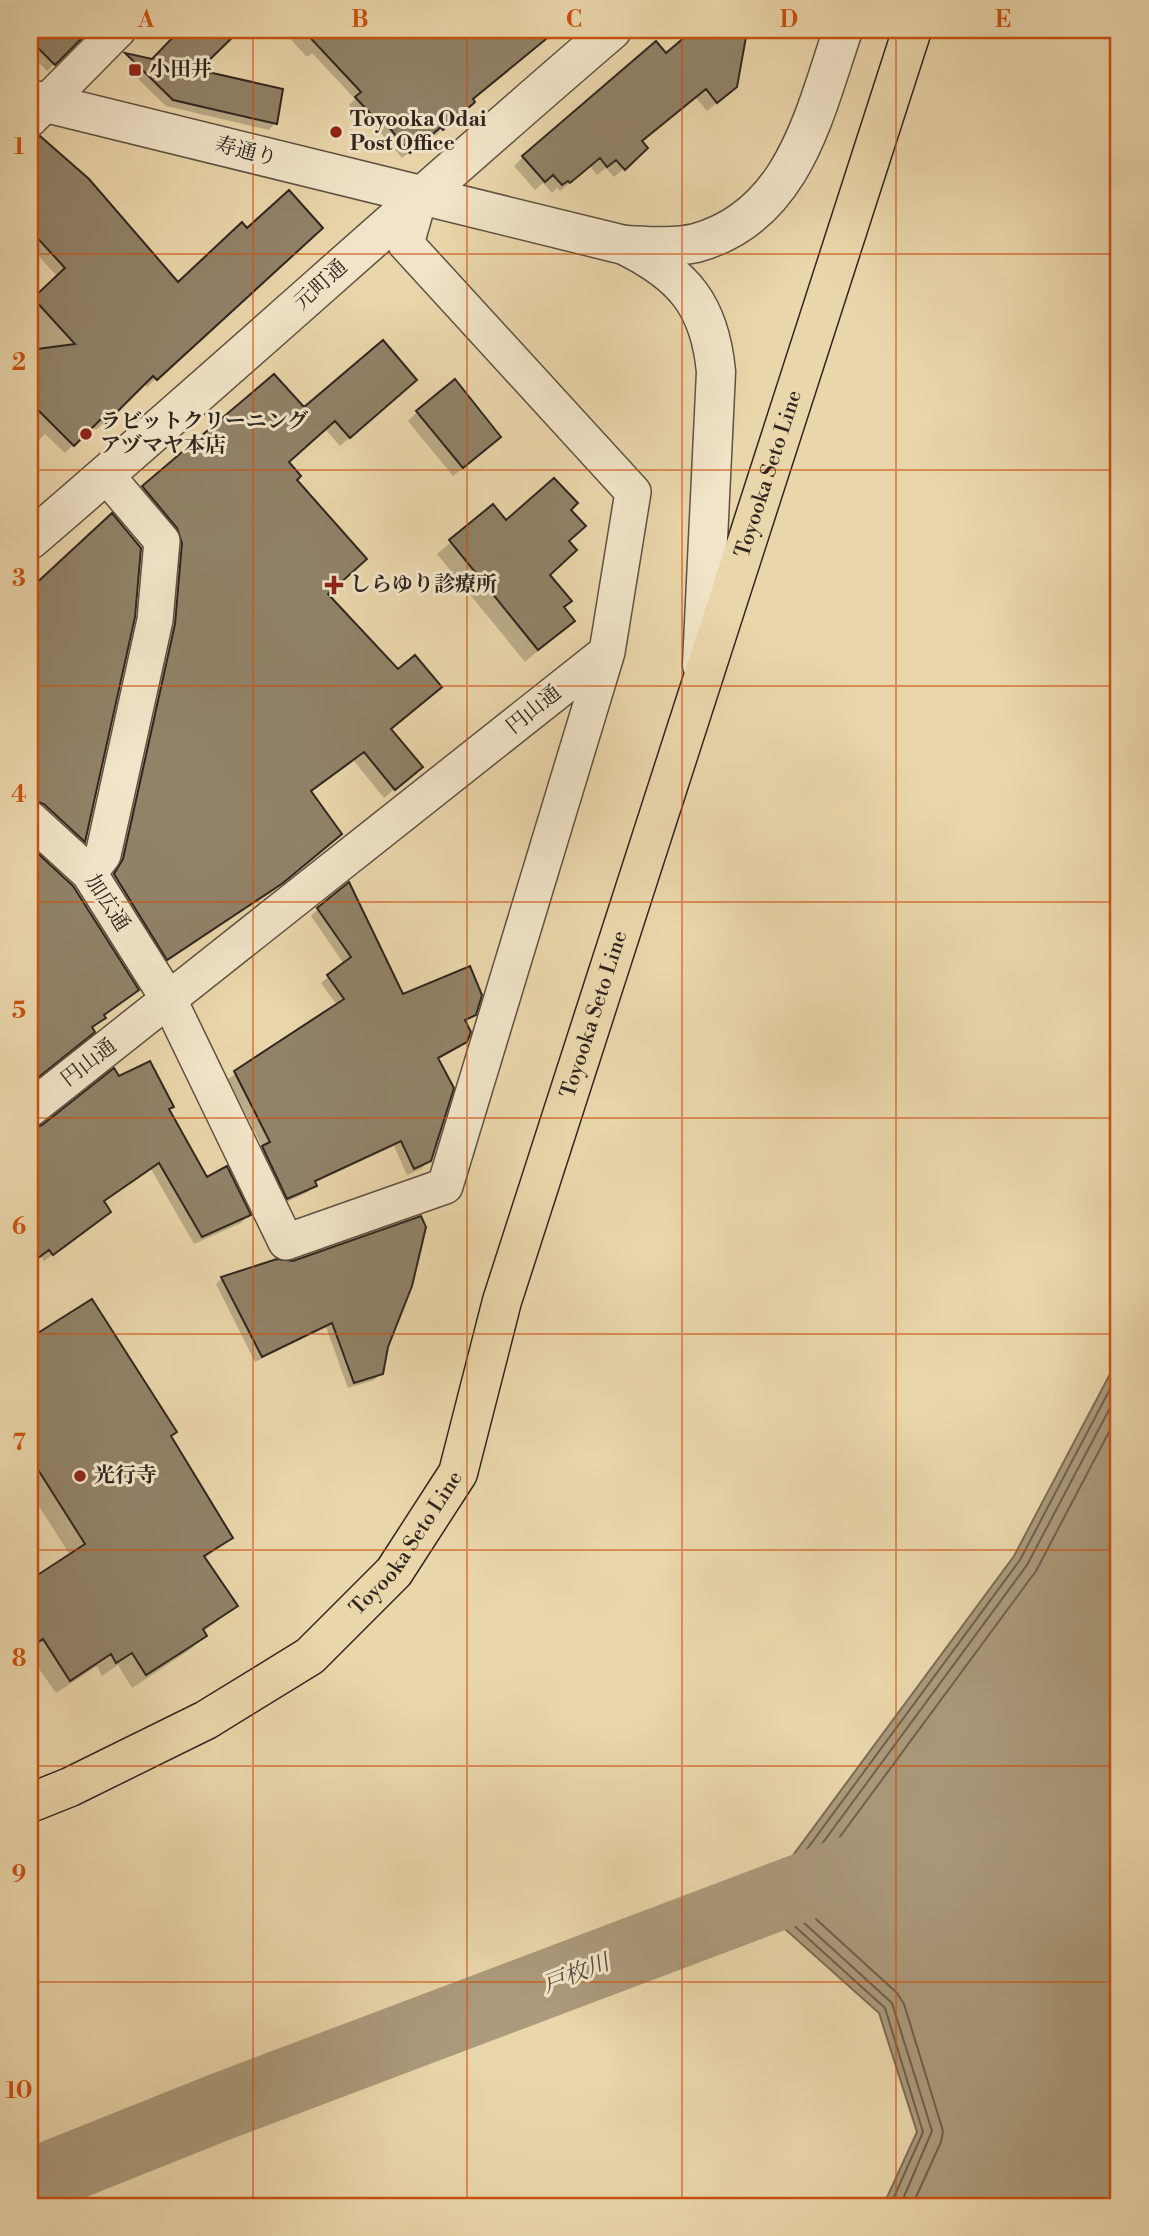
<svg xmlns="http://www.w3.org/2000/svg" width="1149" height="2236" font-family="'Libre Bodoni','Noto Serif JP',serif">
  <rect width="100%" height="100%" fill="#ead6ab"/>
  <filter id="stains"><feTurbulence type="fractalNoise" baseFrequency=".00286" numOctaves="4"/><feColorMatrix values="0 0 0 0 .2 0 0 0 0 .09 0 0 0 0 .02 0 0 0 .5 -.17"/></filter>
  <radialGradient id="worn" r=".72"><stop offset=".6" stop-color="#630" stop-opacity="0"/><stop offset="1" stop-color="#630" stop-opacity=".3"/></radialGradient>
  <path fill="#ab9a7b" stroke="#7a6c56" stroke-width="2" d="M1119,1357V2206H883L917,2132L879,2013L757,1904L1014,1556Z"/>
  <path fill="#0003" d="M30,30H89L47,71L30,53Z
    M171,30H240L199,72L275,123L269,130L166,106L136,77L177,36Z
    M282,30H536L544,39L471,100L435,136L433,133L402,158L375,126L371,129L349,105L355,99L312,53L307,57Z
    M695,30H727L733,36L725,96L707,111L695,97L641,142L637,158L614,177L606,168L597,175L590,166L560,191L557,188L552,193L543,183L535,190L514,166L523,157L666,55Z
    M41,138L177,284L247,230L312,236L147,387L144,383L96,430L92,426L65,453L45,434L30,449V303L58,277L30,247V148Z
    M274,377L304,410L405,390L340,446L325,429L287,462L295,480L326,595L411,776L384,798L354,761L310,793L330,844L272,892L157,968L105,885L114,871L166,635L134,497Z
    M417,412L490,446L453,476L408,421Z
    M493,507L505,522L569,510L567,542L548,575L563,608L573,621L525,662L437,554Z
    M112,516L133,617L84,841L76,849L30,809V591Z
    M30,848L72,887L137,990L103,1016L85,1040L30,1083Z
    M318,909L403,997L474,1014L464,1023L466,1042L429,1060L430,1160L422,1168L407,1175L394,1146L314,1183L308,1192L280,1205L256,1155L263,1148L228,1079L337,1005L321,983L344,964L311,916Z
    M114,1070L118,1079L168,1110L207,1180L249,1215L241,1223L194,1244L151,1169L103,1203L109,1212L101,1219L44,1261L41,1256L30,1264V1130L34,1131Z
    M277,1261L387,1347L381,1373L374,1380L348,1388L326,1327L255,1362L216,1284L222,1278Z
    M92,1301L231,1538L204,1559L236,1606L203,1632L205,1635L191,1649L132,1688L118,1665L102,1676L97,1666L56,1693L30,1656V1602L38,1596L70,1555L30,1492V1340Z"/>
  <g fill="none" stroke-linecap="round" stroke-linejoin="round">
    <path stroke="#6e604d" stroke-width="2" d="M890,2206L923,2132L885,2008L768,1902L1020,1560L1119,1372
      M900,2206L932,2131L892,2003L780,1901L1027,1565L1119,1391
      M912,2206L941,2142L943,2131L904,2004L897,1993L794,1899L1036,1571L1119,1413"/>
    <path stroke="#ab9a7b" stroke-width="68" d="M30,2183L220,2107L845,1871"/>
  </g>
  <path fill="#918268" stroke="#30261f" stroke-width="2" d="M30,30H90L55,65L30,40Z
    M180,30H240L199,70L283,89L277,124L173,100L125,53L152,59Z
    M303,30H557L473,99L475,102L443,130L441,127L410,153L383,120L379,123L355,97L361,92Z
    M693,30H730L734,34L746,37L737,87L717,103L706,89L642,141L648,148L625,170L616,160L607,167L600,158L570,183L568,181L562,185L553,175L545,182L522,156L656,41L666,53Z
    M40,136L89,179L178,282L242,222L247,228L289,190L323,228L157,380L153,376L106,423L101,419L74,446L30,402V350L75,344L33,298L65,268L30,230V139Z
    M383,340L417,380L350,438L335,421L289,462L301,476L297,480L367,559L328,594L398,669L415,655L442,687L391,729L423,767L395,790L364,752L311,791L342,834L283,883L167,960L114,874L123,859L175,624L182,543L177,528L142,486L274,374L304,407Z
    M455,379L501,437L463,468L416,411Z
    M554,478L578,503L571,510L586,526L569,541L577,550L550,575L572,601L564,607L575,621L538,650L449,540L493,504L506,520Z
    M112,513L141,548L135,617L85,842L44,804L30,799V589Z
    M30,846L73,886L139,990L104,1015L106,1018L92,1027L95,1032L30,1084Z
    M349,882L403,994L470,966L482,995L476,1015L465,1020L471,1032L467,1042L438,1058L454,1088L431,1161L414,1169L401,1141L315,1181L317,1186L287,1199L262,1146L270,1142L234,1071L344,999L327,975L351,957L317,908Z
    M150,1061L174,1107L169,1109L207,1177L227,1166L251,1215L202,1237L159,1163L104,1201L111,1212L53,1255L49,1250L30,1264V1129L42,1125L114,1068L119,1076Z
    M421,1216L426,1227L412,1286L388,1347L383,1374L354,1383L332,1323L262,1357L221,1277L277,1259L293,1261Z
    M92,1299L177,1432L171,1436L233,1538L204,1556L238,1606L203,1629L207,1636L146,1675L132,1653L116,1663L111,1654L70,1681L43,1639L30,1648V1580L85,1544L30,1457V1338Z"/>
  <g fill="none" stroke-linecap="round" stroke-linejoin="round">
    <g stroke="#5e5242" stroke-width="38">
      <path id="minor" d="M30,119L118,30
        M30,819L89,873L169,1000L286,1242L445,1186L607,652
        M89,873L103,855L155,620L162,541L106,475
        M30,1109L607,652L633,492L406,244L420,195"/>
    </g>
    <g stroke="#5e5242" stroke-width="41">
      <path id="tertiary" d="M30,99L624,245C683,274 710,305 716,372L702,665
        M627,245C649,246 673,248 696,243C794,216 814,114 843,30
        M30,540C226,372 416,198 612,30"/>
    </g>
    <g stroke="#30261f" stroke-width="41">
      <g id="primary">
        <path id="s1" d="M30,1803L70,1787L206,1720L310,1656L394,1572L458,1473L502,1301L912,30"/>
      </g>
    </g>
    <use href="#minor" stroke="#f1e4c8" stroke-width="35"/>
    <use href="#tertiary" stroke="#f1e4c8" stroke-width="38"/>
    <use href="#primary" stroke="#ead6ab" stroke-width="38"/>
  </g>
  <path fill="none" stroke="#cc510f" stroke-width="2" stroke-opacity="0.55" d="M253,30V2206M467,30V2206M682,30V2206M896,30V2206M30,254H1119M30,470H1119M30,686H1119M30,902H1119M30,1118H1119M30,1334H1119M30,1550H1119M30,1766H1119M30,1982H1119"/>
  <g fill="#8f2418" stroke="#f1e4c8" stroke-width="2.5">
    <rect x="128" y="63" width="14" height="14" rx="3.5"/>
    <circle cx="336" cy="132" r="7"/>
    <circle cx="86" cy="434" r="7"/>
    <path d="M330.5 574.5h7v7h7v7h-7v7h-7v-7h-7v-7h7z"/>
    <circle cx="80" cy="1476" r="7"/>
  </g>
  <g text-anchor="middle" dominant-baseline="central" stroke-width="6" stroke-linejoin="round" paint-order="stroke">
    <g font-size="21" font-weight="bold" fill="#30261f" stroke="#f1e4c8" text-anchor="start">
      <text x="149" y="70">小田井</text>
      <text x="350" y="120">Toyooka Odai<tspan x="350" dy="24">Post Office</tspan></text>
      <text x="100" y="422">ラビットクリーニング<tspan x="100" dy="24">アヅマヤ本店</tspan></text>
      <text x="350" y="585">しらゆり診療所</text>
      <text x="94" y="1476">光行寺</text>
    </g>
    <g font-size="21" fill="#30261f" stroke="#f1e4c8">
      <text transform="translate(246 152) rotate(14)">寿通り</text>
      <text transform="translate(321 285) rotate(-42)">元町通</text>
      <text stroke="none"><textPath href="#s1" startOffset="1600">Toyooka Seto Line</textPath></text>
      <text transform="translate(534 710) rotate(-39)">円山通</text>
      <text transform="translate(107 903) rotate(57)">加広通</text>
      <text stroke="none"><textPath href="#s1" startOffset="1032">Toyooka Seto Line</textPath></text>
      <text transform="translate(89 1063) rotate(-38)">円山通</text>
      <text stroke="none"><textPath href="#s1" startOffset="466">Toyooka Seto Line</textPath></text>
    </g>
    <g font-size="23" font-style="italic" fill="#55493b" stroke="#f1e4c8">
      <text transform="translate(576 1974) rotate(-21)">戸枚川</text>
    </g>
  </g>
  <rect width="1149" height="2236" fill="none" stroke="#ead6ab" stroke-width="77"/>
  <rect x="38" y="38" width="1072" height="2160" fill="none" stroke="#cc510f" stroke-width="2.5"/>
  <g font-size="23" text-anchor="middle" font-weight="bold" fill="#cc510f">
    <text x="146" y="27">A</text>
    <text x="360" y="27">B</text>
    <text x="574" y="27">C</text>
    <text x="789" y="27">D</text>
    <text x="1003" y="27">E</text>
    <text x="19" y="154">1</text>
    <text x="19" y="370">2</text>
    <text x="19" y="586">3</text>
    <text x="19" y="802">4</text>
    <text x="19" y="1018">5</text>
    <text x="19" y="1234">6</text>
    <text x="19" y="1450">7</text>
    <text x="19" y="1666">8</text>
    <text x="19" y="1882">9</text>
    <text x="19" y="2098">10</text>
  </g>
  <rect width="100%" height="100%" filter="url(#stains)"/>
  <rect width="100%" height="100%" fill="url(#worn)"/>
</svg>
